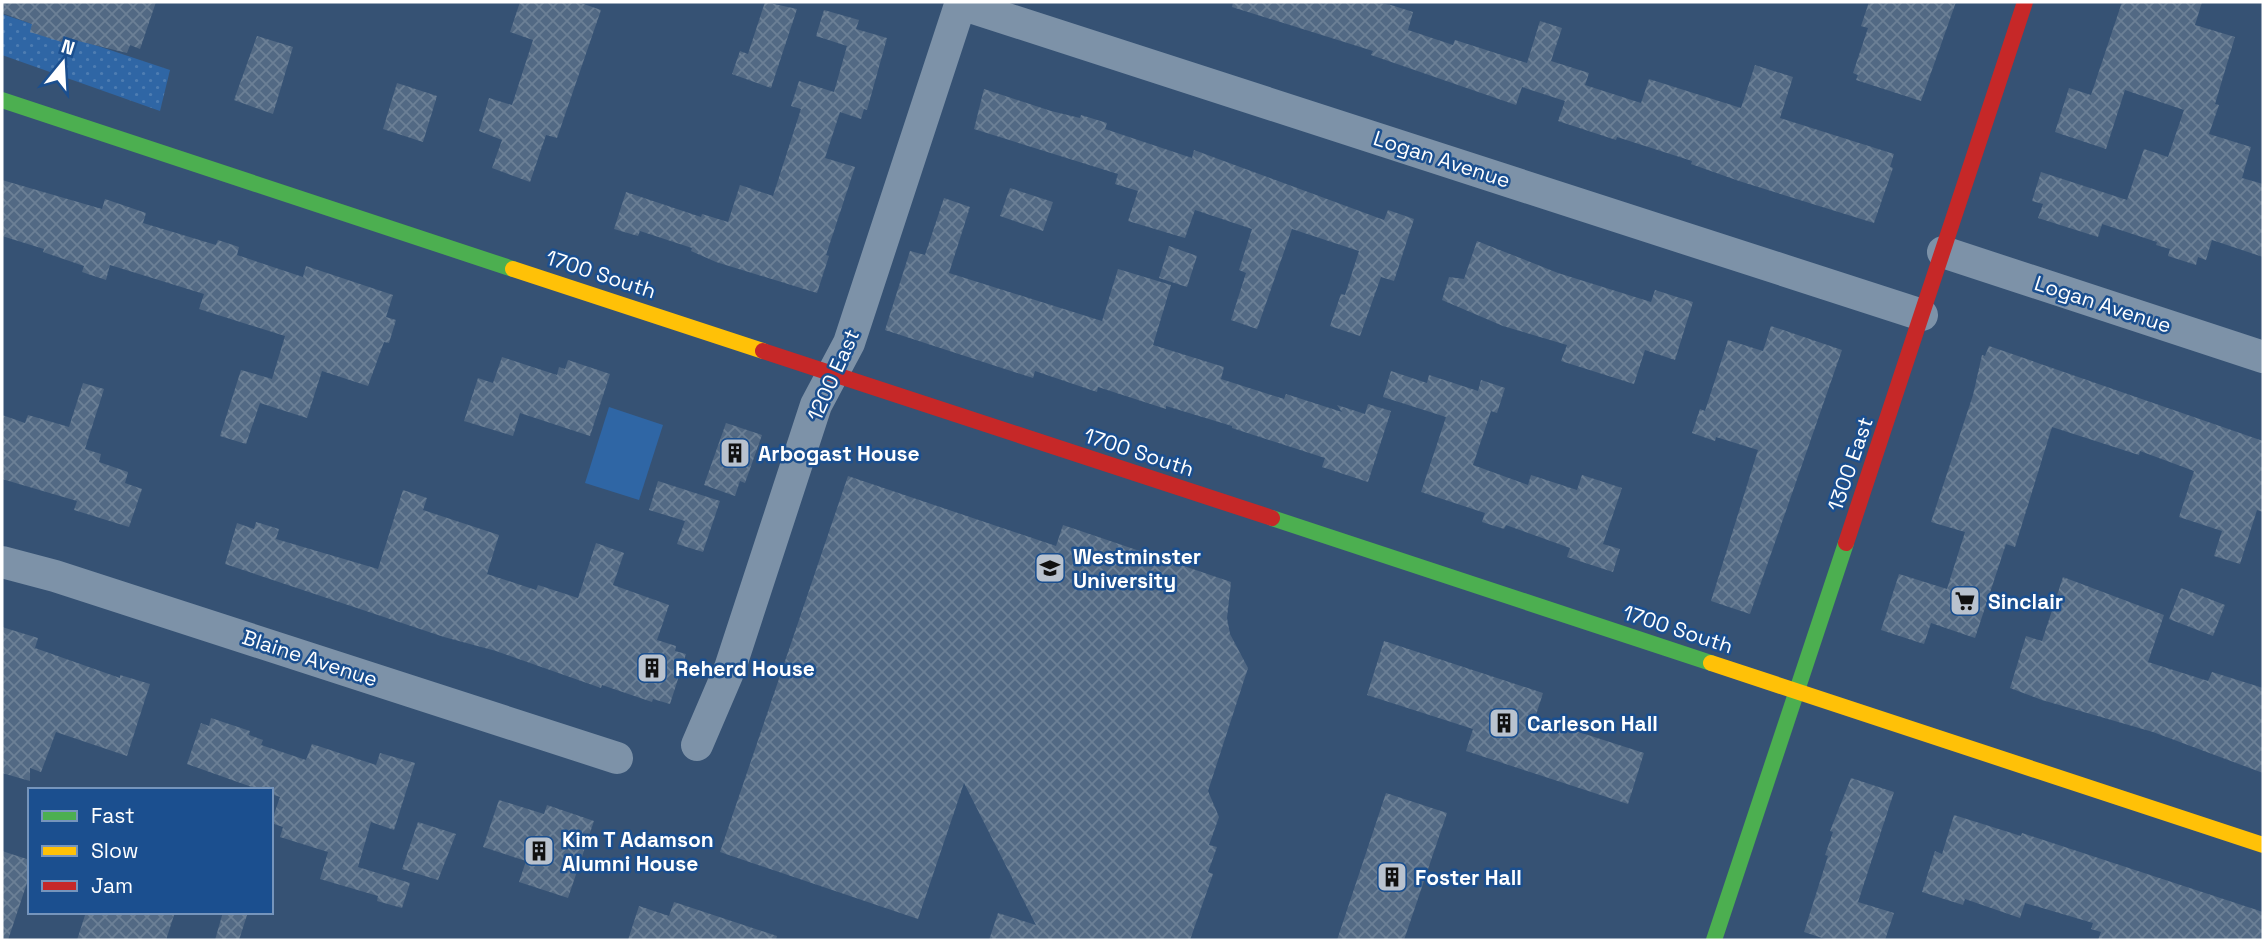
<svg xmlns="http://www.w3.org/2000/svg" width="2265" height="942" font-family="'Space Grotesk',sans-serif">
  <defs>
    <pattern id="grass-dots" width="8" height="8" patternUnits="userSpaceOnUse" patternTransform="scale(1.75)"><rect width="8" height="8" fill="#2f66a5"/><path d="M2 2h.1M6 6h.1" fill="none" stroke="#4e7db2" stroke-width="1.8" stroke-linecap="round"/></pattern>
    <pattern id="building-cross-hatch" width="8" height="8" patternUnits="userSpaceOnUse" patternTransform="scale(1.75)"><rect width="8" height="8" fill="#526984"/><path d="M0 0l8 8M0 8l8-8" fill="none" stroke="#6c8096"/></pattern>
  </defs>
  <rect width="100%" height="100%" fill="#365274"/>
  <path fill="url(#grass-dots)" d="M2,14L170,70L160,111L2,55Z"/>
  <path fill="#2f66a5" d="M609,407L663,425L639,500L585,483Z"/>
  <path fill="url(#building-cross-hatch)" d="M2,2H156L140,49L130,45L127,53L70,39L68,44L30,32L32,24L2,13Z
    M520,2H578L601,10L557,138L546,135L530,182L492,168L502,140L479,131L489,98L512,105L533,40L510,32Z
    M765,2L797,9L771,88L732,74L740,51L748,54Z
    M1233,2H1374L1391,5L1413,12L1408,30L1453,45L1455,40L1527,63L1540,21L1562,28L1551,61L1589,73L1585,85L1641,103L1649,79L1741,108L1755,65L1793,77L1780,118L1894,154L1890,167L1893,168L1874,223L1739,181L1691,164L1692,161L1617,137L1616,140L1558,121L1565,101L1522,87L1516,105L1371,55L1373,51L1232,7Z
    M1869,2H1956L1921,101L1856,80L1858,75L1853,73L1868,28L1861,26Z
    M2122,2H2202L2195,25L2235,37L2215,104L2219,105L2209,134L2251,147L2242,178L2263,184V257L2212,240L2206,260L2198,257L2196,265L2168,256L2170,249L2156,245L2157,242L2102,224L2098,237L2038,218L2043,204L2032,201L2041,172L2127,200L2144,149L2168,157L2184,110L2125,90L2106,149L2055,132L2069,88L2091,95Z
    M824,10L859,20L856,29L887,38L867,110L864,109L861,119L840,112L825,158L855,167L826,255L829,256L817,293L716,262L691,251L692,248L640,231L638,236L614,229L626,192L701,217L702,214L728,222L740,185L773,196L801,109L791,106L799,81L834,92L847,46L816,36Z
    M257,36L293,47L273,114L234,100Z
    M397,83L437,96L423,142L383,129Z
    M984,89L1051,111L1080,118L1081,115L1107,123L1105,129L1192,158L1194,150L1384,220L1388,210L1414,219L1394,281L1381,277L1360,336L1330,326L1341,294L1345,295L1359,251L1292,229L1257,329L1231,320L1246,273L1239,270L1252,229L1195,210L1185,238L1128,221L1138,191L1115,184L1118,174L974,129Z
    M2,180L102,209L105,199L146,213L143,223L216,245L218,240L239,247L237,255L303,277L306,266L393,295L386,317L396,320L389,343L384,342L368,386L322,371L307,418L260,403L246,444L220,436L241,370L272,379L285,336L199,309L204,294L110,265L106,280L82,272L84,266L43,252L44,249L2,236Z
    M1010,188L1053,202L1043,231L1000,216Z
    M944,198L970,207L949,273L1102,321L1118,269L1171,285L1153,345L1224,367L1221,379L1284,399L1286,394L1342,412L1337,405L1365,414L1368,404L1391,411L1368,482L1322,467L1325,458L1232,428V426L1166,406V409L1098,387L1097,392L1035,371L1033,378L885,330L910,251L925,255Z
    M1477,241L1558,273L1651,302L1655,290L1693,302L1675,360L1645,350L1634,384L1561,361L1567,345L1503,326L1442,300L1449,277L1464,279Z
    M1169,246L1197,256L1187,287L1159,278Z
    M1771,326L1842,350L1750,614L1711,601L1758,450L1716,437L1715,441L1692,433L1700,409L1705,411L1728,340L1763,351Z
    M1989,346L2263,441V512L2257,510L2240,564L2214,556L2222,531L2179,517L2194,471L2140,451L2139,455L2052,427L2015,547L2006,544L1975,638L1931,623L1924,644L1881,630L1899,574L1947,589L1965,532L1931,522L1973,395L1982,355L1985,356Z
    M502,357L557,375L559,367L565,369L568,360L610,374L590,436L520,413L513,436L464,421L478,378L493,383Z
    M1391,371L1427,383L1429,375L1478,391L1481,380L1505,388L1497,413L1491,411L1473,465L1528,485L1531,475L1577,490L1582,475L1622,488L1603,544L1620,549L1613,572L1567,557L1570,548L1506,525L1504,529L1482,522L1485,513L1421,492L1446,417L1383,397Z
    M83,383L104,389L85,449L101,454L99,462L128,472L125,483L142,489L129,527L74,510L77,501L2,479V415L25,423L28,415L69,427Z
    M726,423L762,435L745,483L740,481L735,496L704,485Z
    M848,476L1056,546L1063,525L1231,582L1227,618L1230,634L1248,668L1208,791L1219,817L1209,845L1217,847L1208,872L1213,874L1190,940H989L998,913L1036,925L964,783L918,919L720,852Z
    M658,481L720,501L703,552L677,544L685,521L649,510Z
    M403,490L427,498L423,510L499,535L487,574L536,590L538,585L578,598L596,543L624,553L613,585L669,605L657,640L676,646L675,651L686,654L670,704L653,699L652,702L602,685L601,688L496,651L444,637L225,564L237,523L254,529L256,522L279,529L276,539L378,569Z
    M2063,577L2164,615L2148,662L2208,681L2212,672L2263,688V773L2153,732L2042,700L2010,688L2026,636L2042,641Z
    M2181,588L2225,605L2213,636L2169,619Z
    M2,627L38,638L35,648L120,678V675L150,684L127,756L56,732L41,772L30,768V781L2,773Z
    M1384,641L1543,693L1535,718L1644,753L1628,804L1466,751L1473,729L1367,695Z
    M211,718L250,731L249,735L263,740L261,745L306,760L312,744L376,765L380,753L415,763L394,830L371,822L358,867L410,883L402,908L377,901L378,896L320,879L328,852L280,837L283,827L271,823L280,797L271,794V790H260L187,764L201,723L209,726Z
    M1851,778L1894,792L1858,902L1894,913L1885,940H1828L1804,932L1828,856L1825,855L1833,832L1830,831Z
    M1386,793L1447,813L1404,940H1337Z
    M499,800L544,814L547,805L594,821L568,898L519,882L526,861L483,847Z
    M1954,815L2021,836L2022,833L2263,912V940H2098L2101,932L2091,929L2093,923L2025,903L2020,918L1965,899L1963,905L1922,892L1935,851L1942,854Z
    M418,822L456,834L438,880L402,869Z
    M2,851L30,860V874L8,940H2Z
    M674,902L777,936L776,940H628L639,906L669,916Z
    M86,912H175L166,940H77Z
    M223,912H248L239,940H215Z"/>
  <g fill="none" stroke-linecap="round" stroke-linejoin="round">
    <path stroke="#7d92a8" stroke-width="32" d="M961,4L1922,315
      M1943,252L2263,357
      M2,562L55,576L617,758
      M697,745L730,668L816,405L849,343L961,2"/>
    <path stroke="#4caf50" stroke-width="16" d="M2,100L513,269
      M1272,518L1711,663
      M1714,940L1846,543"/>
    <path stroke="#ffc107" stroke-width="16" d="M513,269L763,351
      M1711,663L2263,845"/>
    <path stroke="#c62828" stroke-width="16" d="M763,351L1272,518
      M1846,543L2025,2"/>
  </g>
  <defs>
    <g id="building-square" transform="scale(1.575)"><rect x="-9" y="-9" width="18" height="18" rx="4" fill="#b9c2ce" stroke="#1b4f8f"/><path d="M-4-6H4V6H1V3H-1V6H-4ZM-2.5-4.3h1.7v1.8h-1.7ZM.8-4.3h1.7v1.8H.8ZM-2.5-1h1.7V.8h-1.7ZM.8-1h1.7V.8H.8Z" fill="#111"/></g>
    <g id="university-square" transform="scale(1.575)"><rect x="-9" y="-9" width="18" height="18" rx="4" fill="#b9c2ce" stroke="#1b4f8f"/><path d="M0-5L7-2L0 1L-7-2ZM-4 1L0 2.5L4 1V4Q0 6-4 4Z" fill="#111"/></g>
    <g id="supermarket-square" transform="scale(1.575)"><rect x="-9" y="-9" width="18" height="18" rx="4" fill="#b9c2ce" stroke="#1b4f8f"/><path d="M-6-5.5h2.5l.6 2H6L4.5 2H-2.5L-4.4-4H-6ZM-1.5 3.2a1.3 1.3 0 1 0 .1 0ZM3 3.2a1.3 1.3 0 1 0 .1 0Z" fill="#111"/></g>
  </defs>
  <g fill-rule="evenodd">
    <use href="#building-square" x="735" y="453"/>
    <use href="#university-square" x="1050" y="568"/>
    <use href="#supermarket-square" x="1965" y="601"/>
    <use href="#building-square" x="652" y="668"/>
    <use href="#building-square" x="1504" y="723"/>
    <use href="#building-square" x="539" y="851"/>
    <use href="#building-square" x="1392" y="877"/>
  </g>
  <g text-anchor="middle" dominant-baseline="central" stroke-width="5" stroke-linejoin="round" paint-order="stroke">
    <g font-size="21" fill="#fff" stroke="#1b4f8f">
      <text transform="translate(1442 159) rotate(18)">Logan Avenue</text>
      <text transform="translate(601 274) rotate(18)">1700 South</text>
      <text transform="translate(2103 304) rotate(18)">Logan Avenue</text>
      <text transform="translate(833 375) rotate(-66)">1200 East</text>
      <text transform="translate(1139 452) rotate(18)">1700 South</text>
      <text transform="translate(1850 464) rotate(-71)">1300 East</text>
      <text transform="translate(1678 629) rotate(18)">1700 South</text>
      <text transform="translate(310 658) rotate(18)">Blaine Avenue</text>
    </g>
    <g font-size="21" font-weight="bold" fill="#fff" stroke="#1b4f8f" text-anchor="start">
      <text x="758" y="453">Arbogast House</text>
      <text x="1073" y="556">Westminster<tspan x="1073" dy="24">University</tspan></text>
      <text x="1988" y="601">Sinclair</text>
      <text x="675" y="668">Reherd House</text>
      <text x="1527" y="723">Carleson Hall</text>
      <text x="562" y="839">Kim T Adamson<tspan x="562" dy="24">Alumni House</tspan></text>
      <text x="1415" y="877">Foster Hall</text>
    </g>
  </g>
  <rect width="2265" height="942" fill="none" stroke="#ffffff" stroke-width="7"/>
  <rect x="28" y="788" width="245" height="126" fill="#1b4f8f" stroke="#7695bc" stroke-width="2"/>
  <rect x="42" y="811" width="35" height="10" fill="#4caf50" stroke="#7695bc" stroke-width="2"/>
  <text x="91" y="823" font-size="21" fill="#ffffff">Fast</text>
  <rect x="42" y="846" width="35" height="10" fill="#ffc107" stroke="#7695bc" stroke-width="2"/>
  <text x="91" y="858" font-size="21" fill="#ffffff">Slow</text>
  <rect x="42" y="881" width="35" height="10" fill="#c62828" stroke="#7695bc" stroke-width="2"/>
  <text x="91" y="893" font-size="21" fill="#ffffff">Jam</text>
  <g transform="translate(63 63) rotate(18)" stroke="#1b4f8f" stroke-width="5" paint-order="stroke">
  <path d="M0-5L12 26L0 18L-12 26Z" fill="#ffffff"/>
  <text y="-10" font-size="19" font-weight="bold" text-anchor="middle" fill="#ffffff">N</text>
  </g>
</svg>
